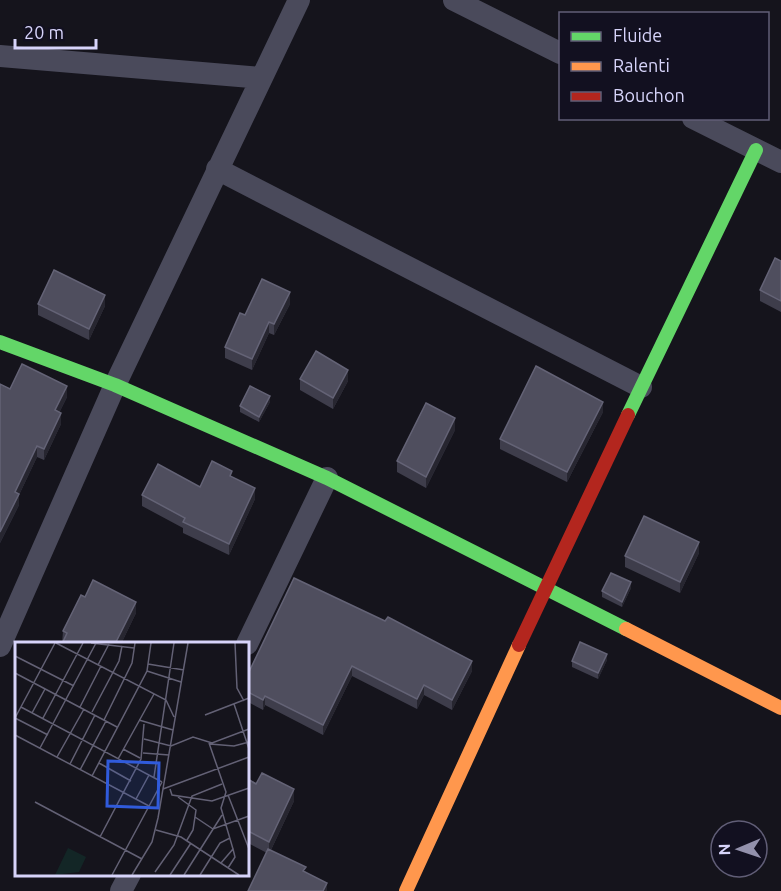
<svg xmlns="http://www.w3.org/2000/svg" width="781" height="891" font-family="Ubuntu,sans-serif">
  <rect width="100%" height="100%" fill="#15141c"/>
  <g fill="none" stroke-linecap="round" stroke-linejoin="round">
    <path stroke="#4a4a5b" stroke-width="22" d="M454,0L560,53
      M0,56L261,78
      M693,118L781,162
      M217,169L641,387
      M247,644L327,478
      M0,646L115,385L299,0
      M121,891L130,874"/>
    <path stroke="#63d668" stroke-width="14" d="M0,342L115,385L327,478L626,629
      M628,415L756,150"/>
    <path stroke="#ff974d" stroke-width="14" d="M626,629L781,708
      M406,891L519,645"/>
    <path stroke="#b3261e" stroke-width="14" d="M519,645L628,415"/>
  </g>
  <path fill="#3e3d4b" d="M781,261V312L760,301V290Z
    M38,304L105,306L89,340L38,315Z
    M290,304L274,335L269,333L252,370L225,358V347L245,315Z
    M300,379L348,381L333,409L300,390Z
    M0,384L10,389L67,397L59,413L61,424L44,460L37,457L19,495V505L0,543Z
    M270,402L259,422L240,412V406Z
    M603,412L567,482L500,449V439Z
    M455,430L426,488L397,472V461Z
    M232,477L255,499L229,555L183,533V528L142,506V495L200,487Z
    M699,553L680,593L625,567V556Z
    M294,578L472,671L452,710L424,695L417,709L352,676L323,735L265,705L263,710L248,702V674Z
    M631,588L622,607L602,597V591Z
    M85,597L136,613L121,644H62L63,631Z
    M607,660L598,679L572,667V661Z
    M248,779L294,801L271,850L306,872L327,891L267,853L248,843Z"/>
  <path fill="#272630" d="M290,292V304L274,335V324Z
    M105,295V306L89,340V329Z
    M269,322V333L252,370V359Z
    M348,370V381L333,409V398Z
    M67,386V397L55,421V410Z
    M270,396V402L259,422V417Z
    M603,402V412L567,482V472Z
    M61,413V424L44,460V449Z
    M455,418V430L426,488V477Z
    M37,446V457L19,495V505L0,543V532L15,492Z
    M255,488V499L229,555V544Z
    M699,542V553L680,593V582Z
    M631,582V588L622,607V602Z
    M136,602V613L121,644H115Z
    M607,654V660L598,679V673Z
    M472,661V671L452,710V700Z
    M352,666V676L323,735V725Z
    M424,685V695L417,709V699Z
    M265,696V705L263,710V700Z
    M294,789V801L269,854V842Z
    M327,883V891H323Z"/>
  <path fill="#4f4e5e" stroke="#646376" stroke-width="1.5" d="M775,258L781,261V301L760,290Z
    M54,270L105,295L89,329L38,304Z
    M262,279L290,292L274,324L269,322L252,359L225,347L240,313L245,315Z
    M316,351L348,370L333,398L300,379Z
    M22,364L67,386L55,410L61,413L44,449L37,446L15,492L19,494L0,532V384L10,389Z
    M536,366L603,402L567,472L500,439Z
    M250,386L270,396L259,417L240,406Z
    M426,403L455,418L426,477L397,461Z
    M212,461L232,471L230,476L255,488L229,544L183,522L185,518L142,495L158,464L200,487Z
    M644,516L699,542L680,582L625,556Z
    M611,573L631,582L622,602L602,591Z
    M294,578L385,621L388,617L472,661L452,700L424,685L417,699L352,666L323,725L265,696L263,700L248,692V674Z
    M93,580L136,602L115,644H62L67,633L63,631L81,595L85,597Z
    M580,642L607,654L598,673L572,661Z
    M262,773L294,789L269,842L248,831V779L256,784Z
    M268,849L306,867L303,871L327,883L323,891H248Z"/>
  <g transform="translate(15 642)">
    <rect width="234" height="234" fill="#15141c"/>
    <path d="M53,206L71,215L64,230L40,233Z" fill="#132626"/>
    <path fill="none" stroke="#636175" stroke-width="1.5" d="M41,1L151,58L159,75M76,1L119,6M220,1L222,46L229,59M0,14L59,44M133,22L169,28M83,23L94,2M132,29L166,40M0,31L102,85M219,62L234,107M6,65L147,140M65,65L86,24M77,70L104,19L107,4M17,71L30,47M190,73L234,56M0,76L40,1M0,76L33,93M28,76L68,1M89,78L117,21L120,1M124,78L158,88M0,93L134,164M129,97L156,104L178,95L197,101L234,87M194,101L211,150L206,166L218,207L206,221M195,102L219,104L234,100M25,106L81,1M108,107L125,116M128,111L154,113M42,115L69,67M103,117L139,52M84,121L116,139M55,122L80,73M65,128L91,79M77,134L132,29L136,1M139,135L159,1M148,147L234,115M155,147L157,153L197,159L234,146M213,153L234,207M163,155L181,168L178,188L172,198M121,157L134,133M20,160L127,217M180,175L198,187L234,174M141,188L166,195L224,233M85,195L126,117L129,82M213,226L220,215L218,207M140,230L159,203L177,154L207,142M97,233L147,140M117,233L137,200L143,176L173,1M155,233L176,201M169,233L207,173M185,233L205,201L215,196"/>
    <path fill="#305bdb" fill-opacity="0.15" stroke="#305bdb" stroke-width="3" d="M93,119L144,121L143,166L92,164Z"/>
    <rect width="234" height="234" fill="none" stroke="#d7d4fa" stroke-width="3"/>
  </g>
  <rect x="559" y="12" width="210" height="108" fill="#121020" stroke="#615e77" stroke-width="1.5"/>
  <rect x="571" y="32" width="30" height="9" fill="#63d668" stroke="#615e77" stroke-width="1.5"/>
  <text x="613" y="42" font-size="18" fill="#d7d4fa">Fluide</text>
  <rect x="571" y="62" width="30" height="9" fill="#ff974d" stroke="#615e77" stroke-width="1.5"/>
  <text x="613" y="72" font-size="18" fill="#d7d4fa">Ralenti</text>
  <rect x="571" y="92" width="30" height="9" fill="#b3261e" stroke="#615e77" stroke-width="1.5"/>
  <text x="613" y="102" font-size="18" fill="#d7d4fa">Bouchon</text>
  <g transform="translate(739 849) rotate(268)"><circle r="28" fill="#121020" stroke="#615e77" stroke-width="1.5"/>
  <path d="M0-4.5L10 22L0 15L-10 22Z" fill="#9391ac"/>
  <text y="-9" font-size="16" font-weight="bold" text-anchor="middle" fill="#d7d4fa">N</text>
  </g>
  <path d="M15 39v9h81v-9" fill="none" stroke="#d7d4fa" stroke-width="3"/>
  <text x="24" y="39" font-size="18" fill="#d7d4fa" stroke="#121020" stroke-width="4.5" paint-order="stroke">20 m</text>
</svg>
